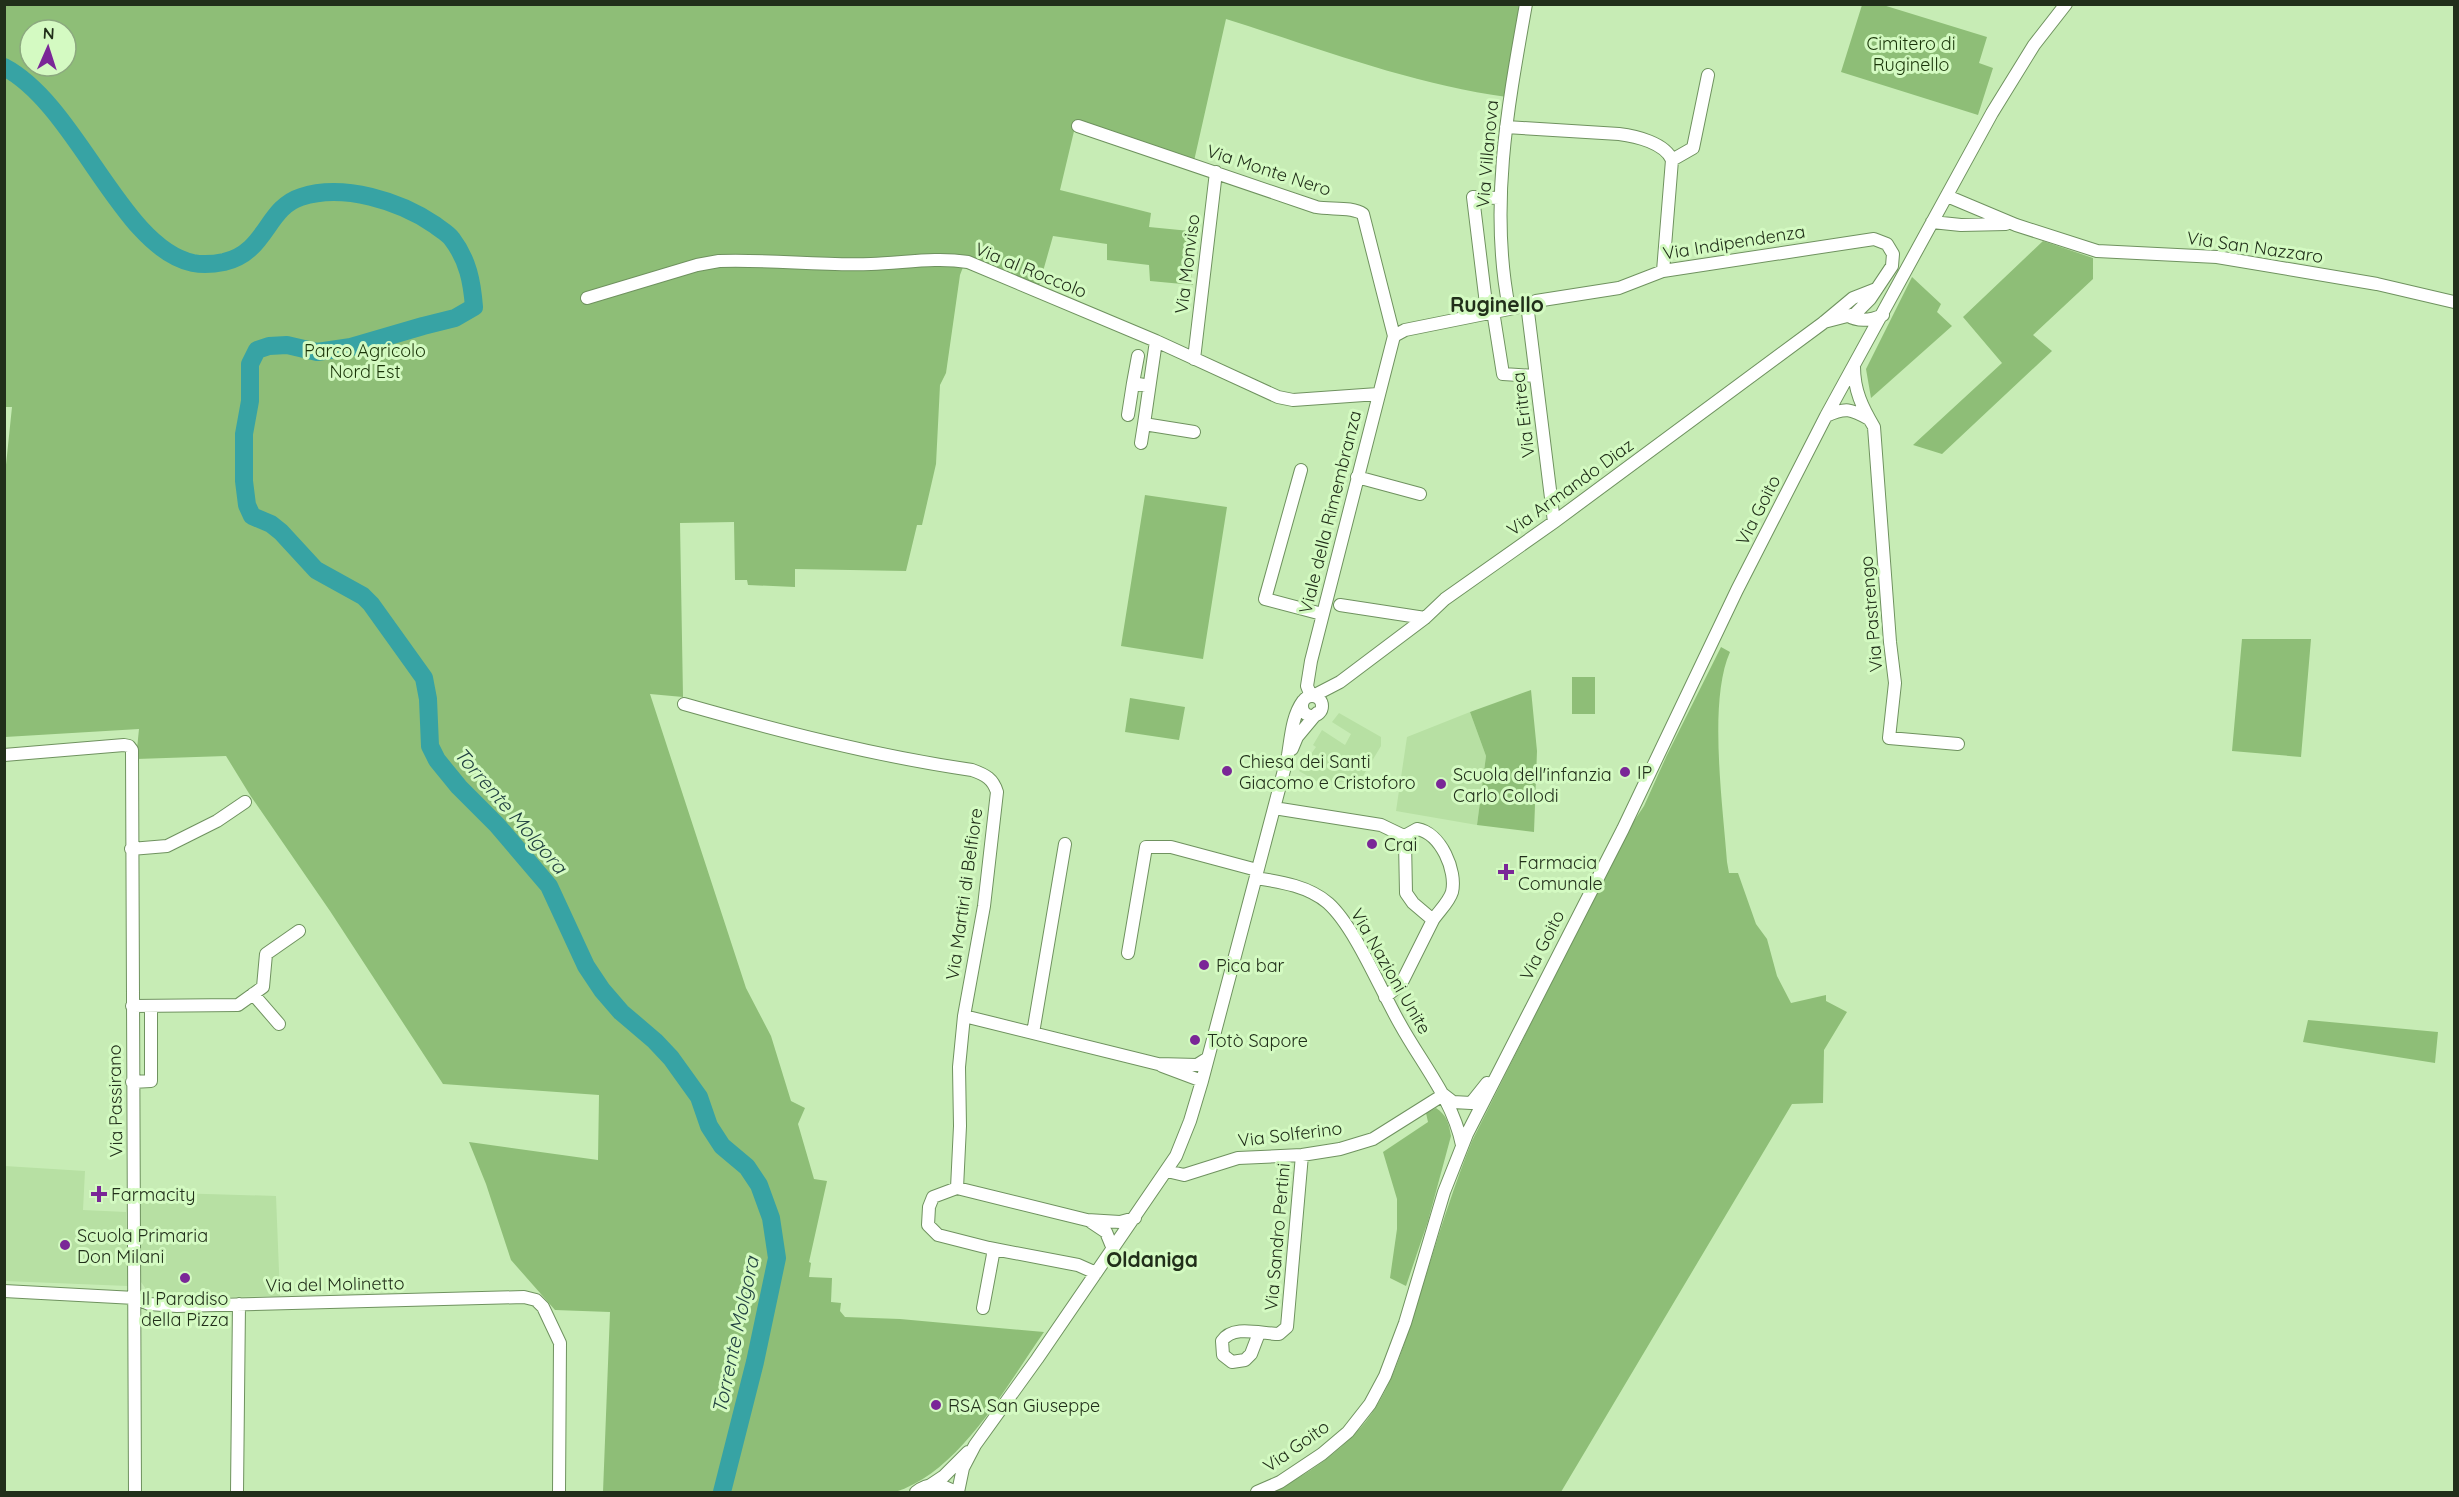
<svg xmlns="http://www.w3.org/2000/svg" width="2459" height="1497" font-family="Quicksand,sans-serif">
  <rect width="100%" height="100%" fill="#c7ecb5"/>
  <path fill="#b7e0a3" d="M1470,712L1486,756L1477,825L1396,811L1407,737Z
    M1339,713L1381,737V746L1360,781L1320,783L1299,771L1316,747L1313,745L1322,730L1345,745L1351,734L1332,722Z
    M5,1166L85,1171L83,1210L126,1212L128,1286L5,1281Z
    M140,1192L276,1196L280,1296L166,1298L148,1292L141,1282Z"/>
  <path fill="#8ebe77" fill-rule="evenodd" d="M5,5H1519L1507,97C1411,84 1318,48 1226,19L1194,161L1075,127L1060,190L1151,213L1149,227L1200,232L1195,237L1191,281L1193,285L1150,281L1149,265L1107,260V244L1053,236L1038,289L965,262L960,275L946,373L940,385L936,464L922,525H917L906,571L795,569V587L748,585L747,580H735L734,522L680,523L683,697L650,694L746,988L771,1036L791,1101L805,1108L798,1124L814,1179L827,1181L809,1262L811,1263L809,1277L832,1278L831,1302L841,1303L840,1311L845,1317L900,1319L1044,1332C1006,1386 960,1472 895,1492H603L610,1312L555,1310L511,1260L486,1184L469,1142L598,1160L599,1095L443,1084L330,911L250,795L226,756L136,759L139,729L5,737L4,484L12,407H4ZM30,30H66V66H30Z
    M1862,5H1883L1987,37L1979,63L1993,68L1978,115L1841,72Z
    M2043,241L2093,258V279L2033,335L2052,351L1942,454L1913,445L2002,363L1963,317Z
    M1912,277L1941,304L1937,312L1952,326L1871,398L1866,369Z
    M1145,495L1227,507L1203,659L1121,646Z
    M2242,639H2311L2301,757L2232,751Z
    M1721,647L1730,652C1708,701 1723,806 1727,862L1729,873H1738L1756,924L1767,939L1777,976L1791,1003L1826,995V1001L1847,1012L1824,1050L1823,1103L1792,1104L1561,1492H1272C1307,1475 1341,1452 1366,1421C1393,1387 1405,1341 1418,1301C1435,1247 1451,1193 1472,1141L1628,830L1644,806L1667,755Z
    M1572,677H1595V714H1572Z
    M1531,690L1537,751L1534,832L1477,825L1486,756L1470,712Z
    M1130,698L1185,707L1179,740L1125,732Z
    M2308,1020L2438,1032L2435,1063L2303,1042Z
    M1436,1108C1447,1115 1449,1124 1451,1136L1428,1221L1406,1286L1390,1278L1397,1229V1199L1383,1152L1428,1122L1426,1113Z"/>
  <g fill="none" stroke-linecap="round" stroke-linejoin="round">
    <path stroke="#37a3a4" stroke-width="18" d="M4,67C78,106 121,248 193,263C204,265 214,264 224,262C267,252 266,208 301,197C343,183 400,201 435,225C441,230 448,233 452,239C468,260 472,282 474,307L455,318L423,326L351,347L317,352L287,345L269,346L257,350L250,364V401L244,434V481L247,505L252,516L271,524L281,532L316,570L363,596L371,604L424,678L428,699L430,746L437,760L459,787L497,825L549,886L586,966L602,990L621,1012L655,1041L671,1058L699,1097L709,1126L722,1146L747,1167L759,1185L771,1218L777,1258L755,1362L722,1492"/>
    <g stroke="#6f925f" stroke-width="14">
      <path id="minor" d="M1078,126L1316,207C1329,210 1352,206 1363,214L1394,336
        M1506,127L1619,134C1636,136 1665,143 1672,160L1663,271
        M1672,160L1693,148L1708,75
        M1947,196L2016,225L2097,251L2217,257L2377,284L2454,302
        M1932,222L1961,225L2006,224
        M587,298L697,265L719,261C770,259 820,266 871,264C904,263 935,257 968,262L1156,341L1278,397L1293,400L1378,394
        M1527,304L1554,522
        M1509,308C1489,206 1508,105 1526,4
        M1493,311L1503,374L1536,376
        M1487,312L1473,197L1499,198
        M1847,315C1858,322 1870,321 1883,315
        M1394,336L1405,330L1519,307L1536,301L1619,288L1663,271L1874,239L1887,244L1893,254L1892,266L1870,299L1855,314L1824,322
        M1156,341L1144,424L1194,432
        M1138,356L1133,383L1149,386
        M1194,359L1216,172
        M1854,367C1854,390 1862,407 1874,427L1890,642L1895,683L1889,738L1958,744
        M1128,415L1133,383
        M1826,416C1846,407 1851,409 1869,419
        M1141,443L1144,424
        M1301,470L1265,599L1322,614
        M1357,477L1420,494
        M1340,605L1425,618
        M1311,696L1307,686L1311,661L1394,336
        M1313,696L1340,682L1425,618L1445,599L1554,522L1823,323L1853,298L1876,289
        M1302 706a10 10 0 1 1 20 0a10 10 0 1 1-20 0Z
        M684,704C779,731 875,756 972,770C986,775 993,779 997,792L984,906L964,1016L959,1067L960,1126L957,1188
        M1292,749L1297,737L1317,713
        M4,755L124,745L129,746L132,750L135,1492
        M1274,808L1381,825L1406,837
        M1417,829C1441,833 1457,871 1452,892C1449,902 1439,911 1433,920L1413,903L1406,893L1405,841L1408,834Z
        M131,849L167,846L217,821L245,802
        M1256,878C1281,882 1308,886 1328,903C1355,927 1381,991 1400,1024C1422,1064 1453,1100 1462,1145
        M1128,953L1146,847H1171L1257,870
        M253,994L279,1024
        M1385,997L1401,984L1433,920
        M132,1006L238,1005L263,987L266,954L299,931
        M964,1016L1158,1064L1197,1065L1208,1058
        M1033,1033L1065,844
        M1162,1066L1202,1081
        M132,1082L151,1081V1006
        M1444,1095L1453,1102L1471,1103L1487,1083
        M1167,1171L1184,1175L1238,1158L1302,1155L1340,1149L1373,1139L1443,1095
        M1091,1222L1106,1232L1113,1249
        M1096,1273L1078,1265L989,1248L938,1235L928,1225L929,1207L933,1197L957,1188L1087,1220L1120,1222L1135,1218
        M4,1291L135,1298L149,1304L177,1306L524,1297L536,1300L543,1307L560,1343L559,1492
        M983,1308L994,1249
        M1259,1333L1251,1354L1245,1360L1232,1362L1223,1355L1222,1341C1233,1324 1261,1334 1279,1334L1287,1327L1302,1155
        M929,1486L944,1476L968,1452
        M237,1492L239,1304
        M916,1492C928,1483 941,1483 954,1492
        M958,1492L963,1468L975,1445L1037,1359L1176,1156L1190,1121L1202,1081L1288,755C1291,737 1292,716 1303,701
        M1257,1492L1280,1482L1322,1454L1348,1432L1370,1404L1385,1376L1405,1323L1444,1192L1467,1134L1623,829L1737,590L1826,416L1992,113L2034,45L2066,4"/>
    </g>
    <use href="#minor" stroke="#fff" stroke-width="12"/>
  </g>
  <g fill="#7a2797" stroke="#d4fac2" stroke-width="2">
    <circle cx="1227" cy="771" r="6"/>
    <circle cx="1625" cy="772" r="6"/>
    <circle cx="1441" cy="784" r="6"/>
    <circle cx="1372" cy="844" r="6"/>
    <path d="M1503 863h6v6h6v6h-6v6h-6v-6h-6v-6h6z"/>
    <circle cx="1204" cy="965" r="6"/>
    <circle cx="1195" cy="1040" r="6"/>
    <path d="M96 1185h6v6h6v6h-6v6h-6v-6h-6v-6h6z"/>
    <circle cx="65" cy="1245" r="6"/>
    <circle cx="185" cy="1278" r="6"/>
    <circle cx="936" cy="1405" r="6"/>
  </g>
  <g text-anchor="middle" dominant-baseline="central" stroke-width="6" stroke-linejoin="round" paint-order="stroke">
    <g font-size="18" fill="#1a3509" stroke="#d4fac2">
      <text x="1911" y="43">Cimitero di<tspan x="1911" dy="21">Ruginello</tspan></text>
      <text x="365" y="350">Parco Agricolo<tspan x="365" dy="21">Nord Est</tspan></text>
    </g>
    <g font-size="18" fill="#212f1a" stroke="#d4fac2">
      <text transform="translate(1487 154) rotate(-85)">Via Villanova</text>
      <text transform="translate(1269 170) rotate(18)">Via Monte Nero</text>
      <text transform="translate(1734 242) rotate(-9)">Via Indipendenza</text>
      <text transform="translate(2255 247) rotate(8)">Via San Nazzaro</text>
      <text transform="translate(1187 264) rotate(-83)">Via Monviso</text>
      <text transform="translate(1031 270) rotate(22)">Via al Roccolo</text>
      <text transform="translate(1523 415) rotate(-97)">Via Eritrea</text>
      <text transform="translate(1570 487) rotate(-36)">Via Armando Diaz</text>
      <text transform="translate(1758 510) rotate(-63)">Via Goito</text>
      <text transform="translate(1330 512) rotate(-76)">Viale della Rimembranza</text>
      <text transform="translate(1871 614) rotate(-95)">Via Pastrengo</text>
      <text transform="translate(964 894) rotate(-82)">Via Martiri di Belfiore</text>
      <text transform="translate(1542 945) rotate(-63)">Via Goito</text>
      <text transform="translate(1391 971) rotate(60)">Via Nazioni Unite</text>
      <text transform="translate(115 1101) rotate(-91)">Via Passirano</text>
      <text transform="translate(1290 1134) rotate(-7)">Via Solferino</text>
      <text transform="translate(1277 1237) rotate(-85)">Via Sandro Pertini</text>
      <text transform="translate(335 1284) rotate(-1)">Via del Molinetto</text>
      <text transform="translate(1296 1446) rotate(-35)">Via Goito</text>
    </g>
    <g font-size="18" fill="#212f1a" stroke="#d4fac2" text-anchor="start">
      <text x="1239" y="761">Chiesa dei Santi<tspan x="1239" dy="21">Giacomo e Cristoforo</tspan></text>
      <text x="1637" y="772">IP</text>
      <text x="1453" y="774">Scuola dell'infanzia<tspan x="1453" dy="21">Carlo Collodi</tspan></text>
      <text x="1384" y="844">Crai</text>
      <text x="1518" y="862">Farmacia<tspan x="1518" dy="21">Comunale</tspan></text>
      <text x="1216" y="965">Pica bar</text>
      <text x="1207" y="1040">Totò Sapore</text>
      <text x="111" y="1194">Farmacity</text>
      <text x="77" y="1235">Scuola Primaria<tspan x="77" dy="21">Don Milani</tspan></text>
      <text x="185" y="1298" text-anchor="middle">Il Paradiso<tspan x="185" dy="21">della Pizza</tspan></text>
      <text x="948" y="1405">RSA San Giuseppe</text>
    </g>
    <g font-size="20" font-style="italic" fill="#224242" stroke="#d4fac2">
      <text transform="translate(511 810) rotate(49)">Torrente Molgora</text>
      <text transform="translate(735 1335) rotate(-78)">Torrente Molgora</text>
    </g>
    <g font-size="21" font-weight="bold" fill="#212f1a" stroke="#d4fac2">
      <text x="1497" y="304">Ruginello</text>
      <text x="1152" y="1259">Oldaniga</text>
    </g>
  </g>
  <rect width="2459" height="1497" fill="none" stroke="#212f1a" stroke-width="12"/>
  <g transform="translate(48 48) rotate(3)"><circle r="28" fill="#d4fac2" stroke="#8ca97f" stroke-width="1.5"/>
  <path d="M0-4.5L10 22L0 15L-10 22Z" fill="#7a2797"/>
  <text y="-9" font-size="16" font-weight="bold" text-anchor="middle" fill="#212f1a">N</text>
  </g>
</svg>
